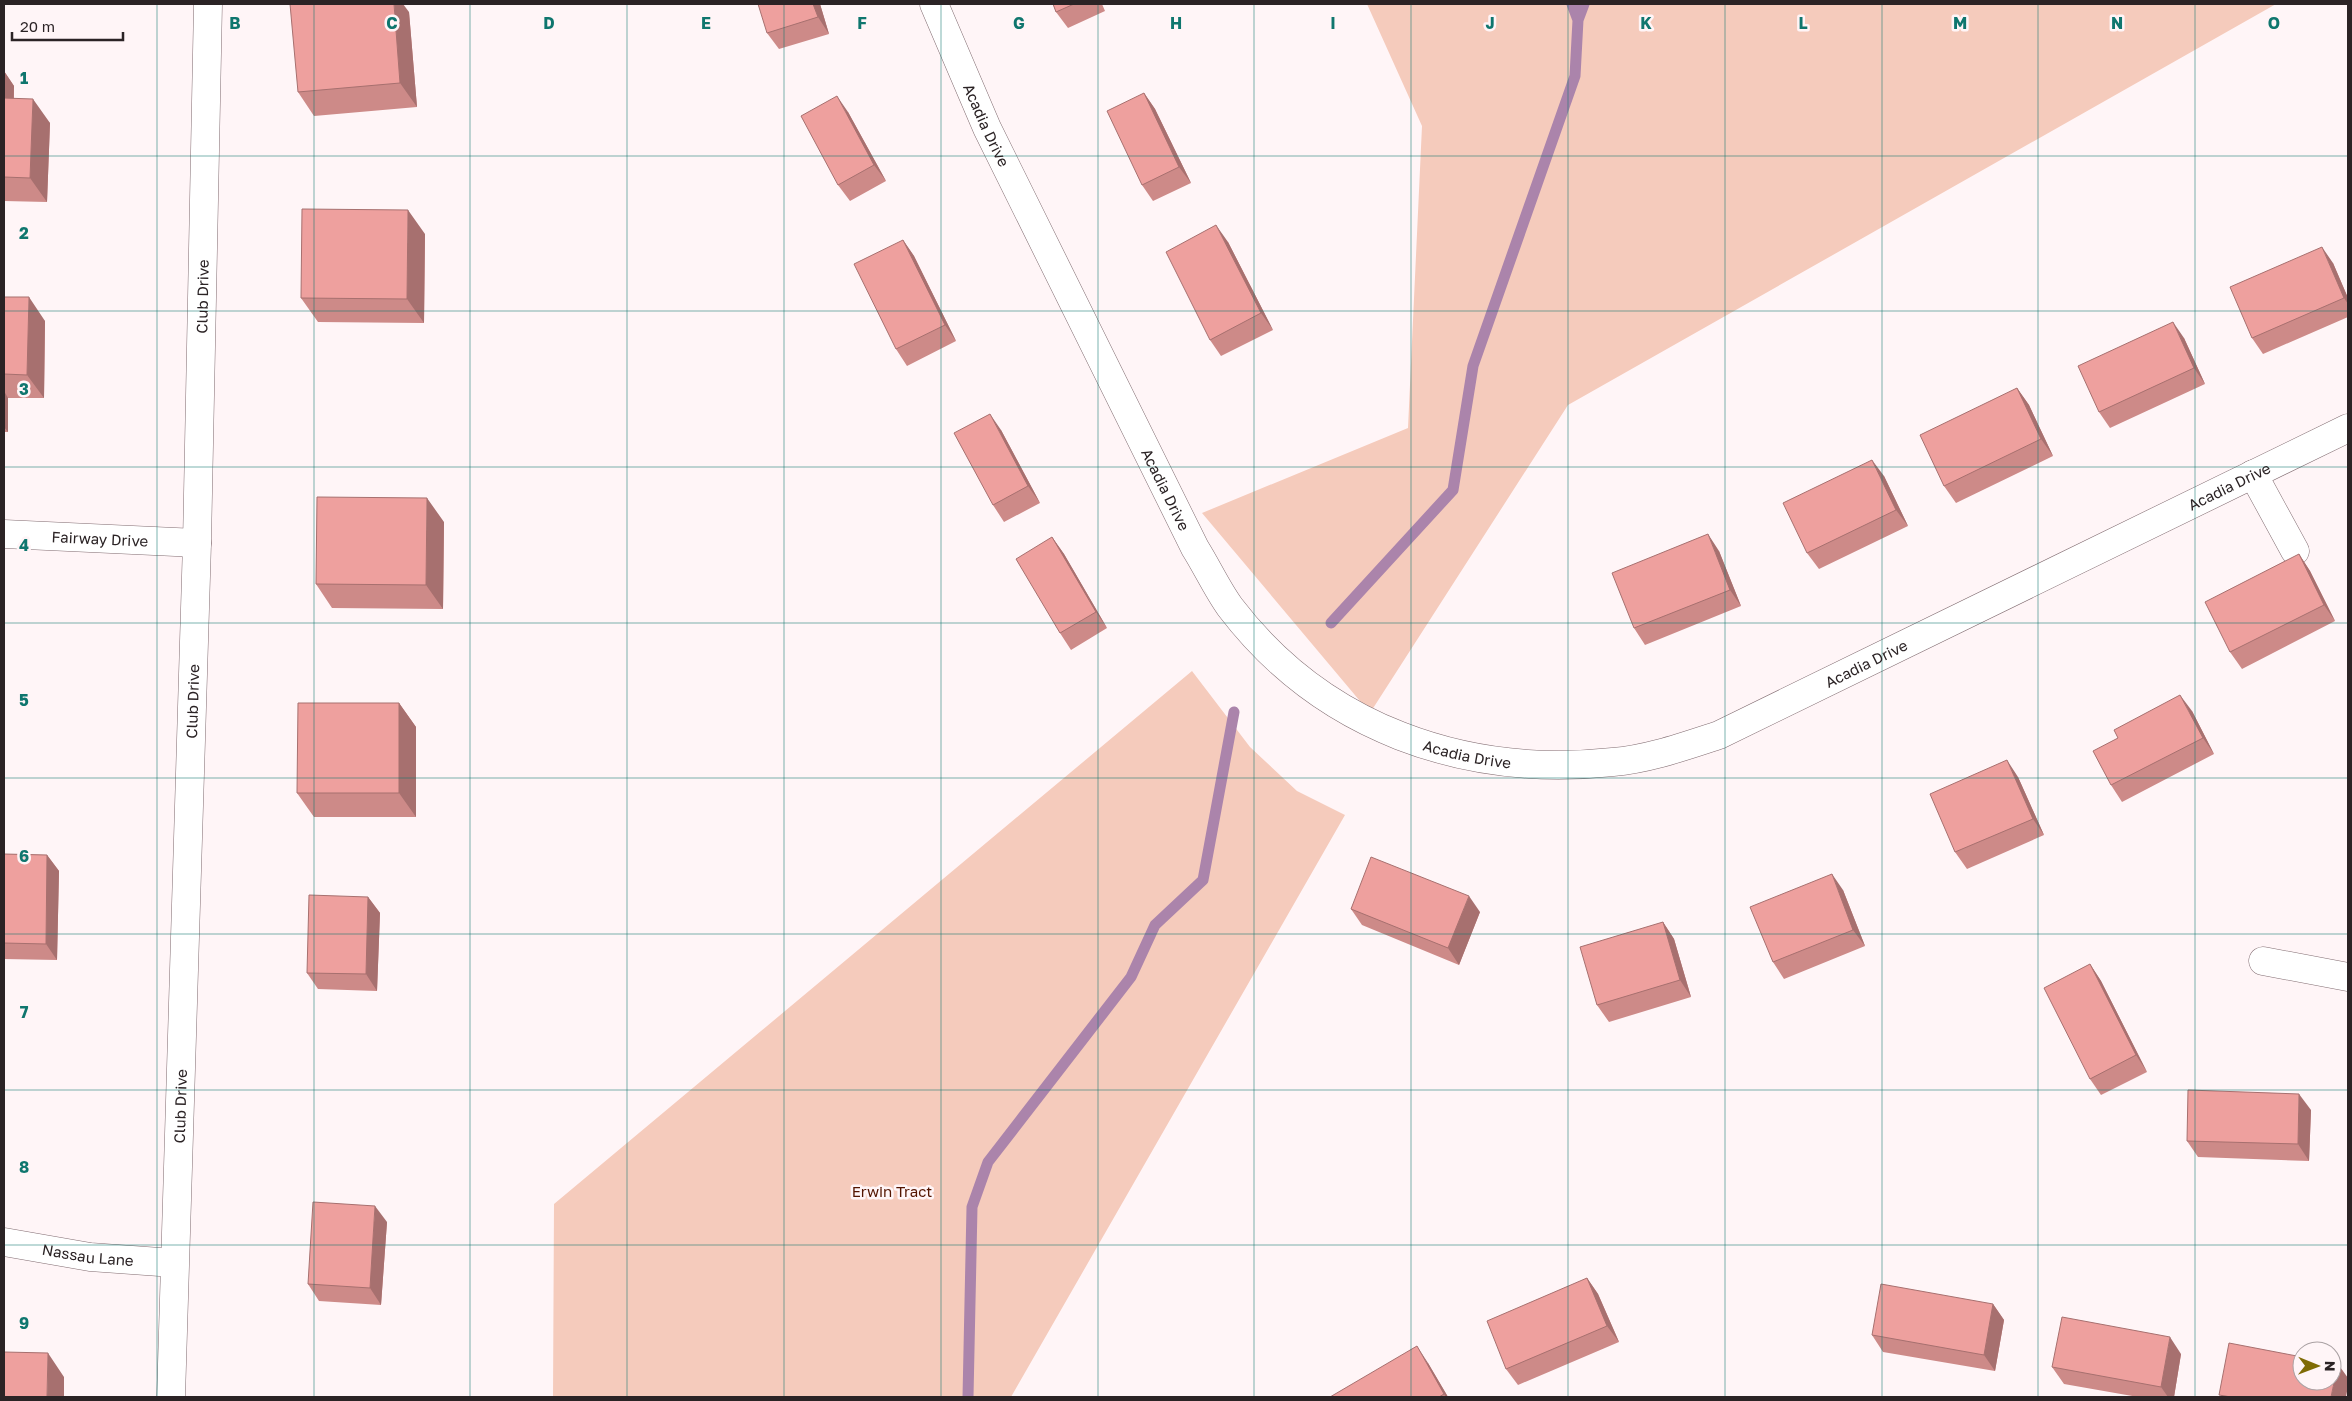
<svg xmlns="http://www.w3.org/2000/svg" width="2352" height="1401" font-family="'Golos Text',sans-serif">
  <rect width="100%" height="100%" fill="#fff5f7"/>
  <path fill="#f5cbbc" d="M1367,4H2276L1568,405L1370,713L1202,513L1408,428L1422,126Z
    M1192,671L1250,747L1297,791L1345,815L1011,1397H553L554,1204Z"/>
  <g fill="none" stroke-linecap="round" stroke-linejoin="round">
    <path stroke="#ab84ab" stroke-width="11" d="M1572,4L1578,20
      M1331,623L1453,490L1473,366L1575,76L1578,20L1584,4
      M968,1397L972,1207L988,1162L1131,977L1155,925L1203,880L1234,712"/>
    <g stroke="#826d72" stroke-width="29">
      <g id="minor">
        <path id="s1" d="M934,4L987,128L1195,548C1207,567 1217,589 1230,607C1322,728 1464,778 1613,762C1649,759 1685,746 1719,735L2348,428"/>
        <path d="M2253,474L2295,551"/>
        <path id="s2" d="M4,534L197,543"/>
        <path d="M2263,961L2348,977"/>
        <path id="s3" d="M4,1242L90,1257L174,1263"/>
        <path id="s4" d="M171,1397L197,543L208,4"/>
      </g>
    </g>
    <use href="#minor" stroke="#fff" stroke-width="28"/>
  </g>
  <path fill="#cd8a88" d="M820,4L829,34L779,49L767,33Z
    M1053,4H1102L1105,11L1068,28L1056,12Z
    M409,12L417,107L314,116L298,92Z
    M4,71L14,86V98L50,123L47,202L4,201Z
    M1144,93L1155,109L1191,183L1153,201L1142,185Z
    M848,112L886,181L850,201L838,185Z
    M425,234L424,323L318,322L301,298Z
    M903,240L914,256L956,341L907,366L896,349Z
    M1228,242L1273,330L1221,356L1210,340Z
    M2333,263L2348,298V317L2263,354L2252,338Z
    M4,297L45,321L44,398H8V432H4Z
    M2184,338L2205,384L2110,428L2099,412Z
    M2017,388L2029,405L2053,456L1956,503L1944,486Z
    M1001,430L1040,503L1004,522L993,505Z
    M1884,476L1908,526L1819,569L1807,553Z
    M444,522L443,609L332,608L316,584Z
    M1052,537L1064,554L1107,628L1071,650L1060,633Z
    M1719,551L1741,606L1645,645L1634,628Z
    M2299,554L2310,571L2335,621L2242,669L2230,652Z
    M399,703L416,727V817H314L297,793Z
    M2192,711L2214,754L2122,802L2111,785Z
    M2018,777L2044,835L1967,869L1955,852Z
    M4,854L47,855L59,871L57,960L4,959Z
    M1843,890L1865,946L1784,979L1773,962Z
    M368,897L380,913L377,991L318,989L307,973Z
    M1351,909L1480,912L1459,965L1362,925Z
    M1663,922L1674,939L1691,997L1609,1022L1597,1005Z
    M2090,964L2101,981L2147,1072L2101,1095L2090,1079Z
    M2311,1110L2309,1161L2198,1157L2187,1141Z
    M387,1222L381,1305L319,1301L308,1284Z
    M1587,1278L1598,1294L1619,1342L1518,1385L1506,1369Z
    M1993,1304L2004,1320L1995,1371L1883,1352L1872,1335Z
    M2181,1354L2174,1397H2138L2064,1384L2052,1367Z
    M1428,1363L1448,1397H1330Z"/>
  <path fill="#a7706f" d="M394,4H403L409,12L417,107L400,83Z
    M813,4H820L829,34L818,17Z
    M4,71L14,86L13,121L4,108Z
    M1144,93L1155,109L1191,183L1179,167Z
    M837,96L848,112L886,181L874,165Z
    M33,99L50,123L47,202L30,178Z
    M408,210L425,234L424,323L407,299Z
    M1216,225L1228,242L1273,330L1261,313Z
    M903,240L914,256L956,341L945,325Z
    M2322,247L2333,263L2348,298V304L2344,298Z
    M29,297L45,321L44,398L27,375Z
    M2173,322L2184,338L2205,384L2194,368Z
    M2017,388L2029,405L2053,456L2041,439Z
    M4,391L8,398V432L4,427Z
    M990,414L1001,430L1040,503L1028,486Z
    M1872,460L1884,476L1908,526L1896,510Z
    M427,498L444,522L443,609L426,585Z
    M1708,534L1719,551L1741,606L1730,590Z
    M1052,537L1064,554L1107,628L1096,612Z
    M2299,554L2310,571L2335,621L2324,605Z
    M2180,695L2192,711L2214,754L2203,738Z
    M399,703L416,727V817L399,793Z
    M2007,760L2018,777L2044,835L2033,819Z
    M47,855L59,871L57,960L46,944Z
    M1832,874L1843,890L1865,946L1853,930Z
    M1469,896L1480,912L1459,965L1448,948Z
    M368,897L380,913L377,991L366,974Z
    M1663,922L1674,939L1691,997L1680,980Z
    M2090,964L2101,981L2147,1072L2136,1055Z
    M2299,1094L2311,1110L2309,1161L2298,1144Z
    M375,1206L387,1222L381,1305L370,1288Z
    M1587,1278L1598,1294L1619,1342L1607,1326Z
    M1993,1304L2004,1320L1995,1371L1984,1355Z
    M2170,1337L2181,1354L2174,1397H2168L2161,1387Z
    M1417,1346L1428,1363L1448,1397H1446L1444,1394Z
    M48,1353L64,1377V1397H47Z
    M2338,1364L2348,1378V1386L2346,1397H2331Z"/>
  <path fill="#eea09e" stroke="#a7706f" d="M290,4H394L400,83L298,92Z
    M758,4H813L818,17L767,33Z
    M1053,4H1074L1056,12Z
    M1144,93L1179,167L1142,185L1107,111Z
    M837,96L874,165L838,185L801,116Z
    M4,98L33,99L30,178L4,177Z
    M302,209L408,210L407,299L301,298Z
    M1216,225L1261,313L1210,340L1166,252Z
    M903,240L945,325L896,349L854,264Z
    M2322,247L2344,298L2252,338L2230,287Z
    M4,297H29L27,375L4,374Z
    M2173,322L2194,368L2099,412L2078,366Z
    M2017,388L2041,439L1944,486L1920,435Z
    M990,414L1028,486L993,505L954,433Z
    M1872,460L1896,510L1807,553L1783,503Z
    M317,497L427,498L426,585L316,584Z
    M1708,534L1730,590L1634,628L1612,573Z
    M1052,537L1096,612L1060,633L1016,559Z
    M2299,554L2324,605L2230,652L2205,602Z
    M2180,695L2203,738L2111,785L2093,751L2118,738L2114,730Z
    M298,703H399V793H297Z
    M2007,760L2033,819L1955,852L1930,794Z
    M4,854L47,855L46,944L4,943Z
    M1371,857L1469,896L1448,948L1351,909Z
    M1832,874L1853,930L1773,962L1750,907Z
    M309,895L368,897L366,974L307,973Z
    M1663,922L1680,980L1597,1005L1580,947Z
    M2090,964L2136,1055L2090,1079L2044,988Z
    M2188,1090L2299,1094L2298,1144L2187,1141Z
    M313,1202L375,1206L370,1288L308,1284Z
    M1587,1278L1607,1326L1506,1369L1487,1321Z
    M1881,1284L1993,1304L1984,1355L1872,1335Z
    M2062,1317L2170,1337L2161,1387L2052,1367Z
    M2229,1343L2302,1357V1381H2332V1362L2338,1364L2331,1397H2231L2219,1395Z
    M1417,1346L1444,1394L1439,1397H1330Z
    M4,1352L48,1353L47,1397H4Z"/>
  <path fill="none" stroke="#0f766e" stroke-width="1" stroke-opacity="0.55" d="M157,4V1397M314,4V1397M470,4V1397M627,4V1397M784,4V1397M941,4V1397M1098,4V1397M1254,4V1397M1411,4V1397M1568,4V1397M1725,4V1397M1882,4V1397M2038,4V1397M2195,4V1397M4,156H2348M4,311H2348M4,467H2348M4,623H2348M4,778H2348M4,934H2348M4,1090H2348M4,1245H2348"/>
  <g text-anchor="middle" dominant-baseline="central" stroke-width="5" stroke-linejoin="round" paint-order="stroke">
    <g font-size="15" fill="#2b2325" stroke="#fff5f7">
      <text stroke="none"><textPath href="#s1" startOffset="132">Acadia Drive</textPath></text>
      <text stroke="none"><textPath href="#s4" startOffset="1101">Club Drive</textPath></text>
      <text stroke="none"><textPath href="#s1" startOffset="1782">Acadia Drive</textPath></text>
      <text stroke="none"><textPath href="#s1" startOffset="538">Acadia Drive</textPath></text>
      <text stroke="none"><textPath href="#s2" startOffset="96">Fairway Drive</textPath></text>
      <text stroke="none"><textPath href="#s1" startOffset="1378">Acadia Drive</textPath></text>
      <text stroke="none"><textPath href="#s4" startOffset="696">Club Drive</textPath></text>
      <text stroke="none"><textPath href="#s1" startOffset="958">Acadia Drive</textPath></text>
      <text stroke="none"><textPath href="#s4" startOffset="291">Club Drive</textPath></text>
      <text stroke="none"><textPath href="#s3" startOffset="85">Nassau Lane</textPath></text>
    </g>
    <g font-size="15" fill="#541500" stroke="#fff5f7">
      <text x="892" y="1191">Erwin Tract</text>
    </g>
  </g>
  <g font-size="16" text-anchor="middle" font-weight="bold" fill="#0f766e" stroke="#fff5f7" stroke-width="5" stroke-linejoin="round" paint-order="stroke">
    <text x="235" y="29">B</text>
    <text x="392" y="29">C</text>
    <text x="549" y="29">D</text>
    <text x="706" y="29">E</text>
    <text x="862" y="29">F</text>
    <text x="1019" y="29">G</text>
    <text x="1176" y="29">H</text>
    <text x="1333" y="29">I</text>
    <text x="1490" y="29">J</text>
    <text x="1646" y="29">K</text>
    <text x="1803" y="29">L</text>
    <text x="1960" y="29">M</text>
    <text x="2117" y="29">N</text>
    <text x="2274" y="29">O</text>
    <text x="24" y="84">1</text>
    <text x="24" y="239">2</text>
    <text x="24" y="395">3</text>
    <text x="24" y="551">4</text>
    <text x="24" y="706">5</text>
    <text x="24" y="862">6</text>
    <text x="24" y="1018">7</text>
    <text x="24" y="1173">8</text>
    <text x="24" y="1329">9</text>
  </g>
  <rect width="2352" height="1401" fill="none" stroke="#2b2325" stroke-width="10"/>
  <g transform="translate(2317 1366) rotate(91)"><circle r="24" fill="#fff5f7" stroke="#aaa1a3"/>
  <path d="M0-4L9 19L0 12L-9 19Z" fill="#7f6b05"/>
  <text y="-8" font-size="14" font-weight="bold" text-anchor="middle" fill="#2b2325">N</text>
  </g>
  <path d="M12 32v8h111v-8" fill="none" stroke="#2b2325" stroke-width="2.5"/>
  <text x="20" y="32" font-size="15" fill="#2b2325" stroke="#fff5f7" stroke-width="4" paint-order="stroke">20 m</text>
</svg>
